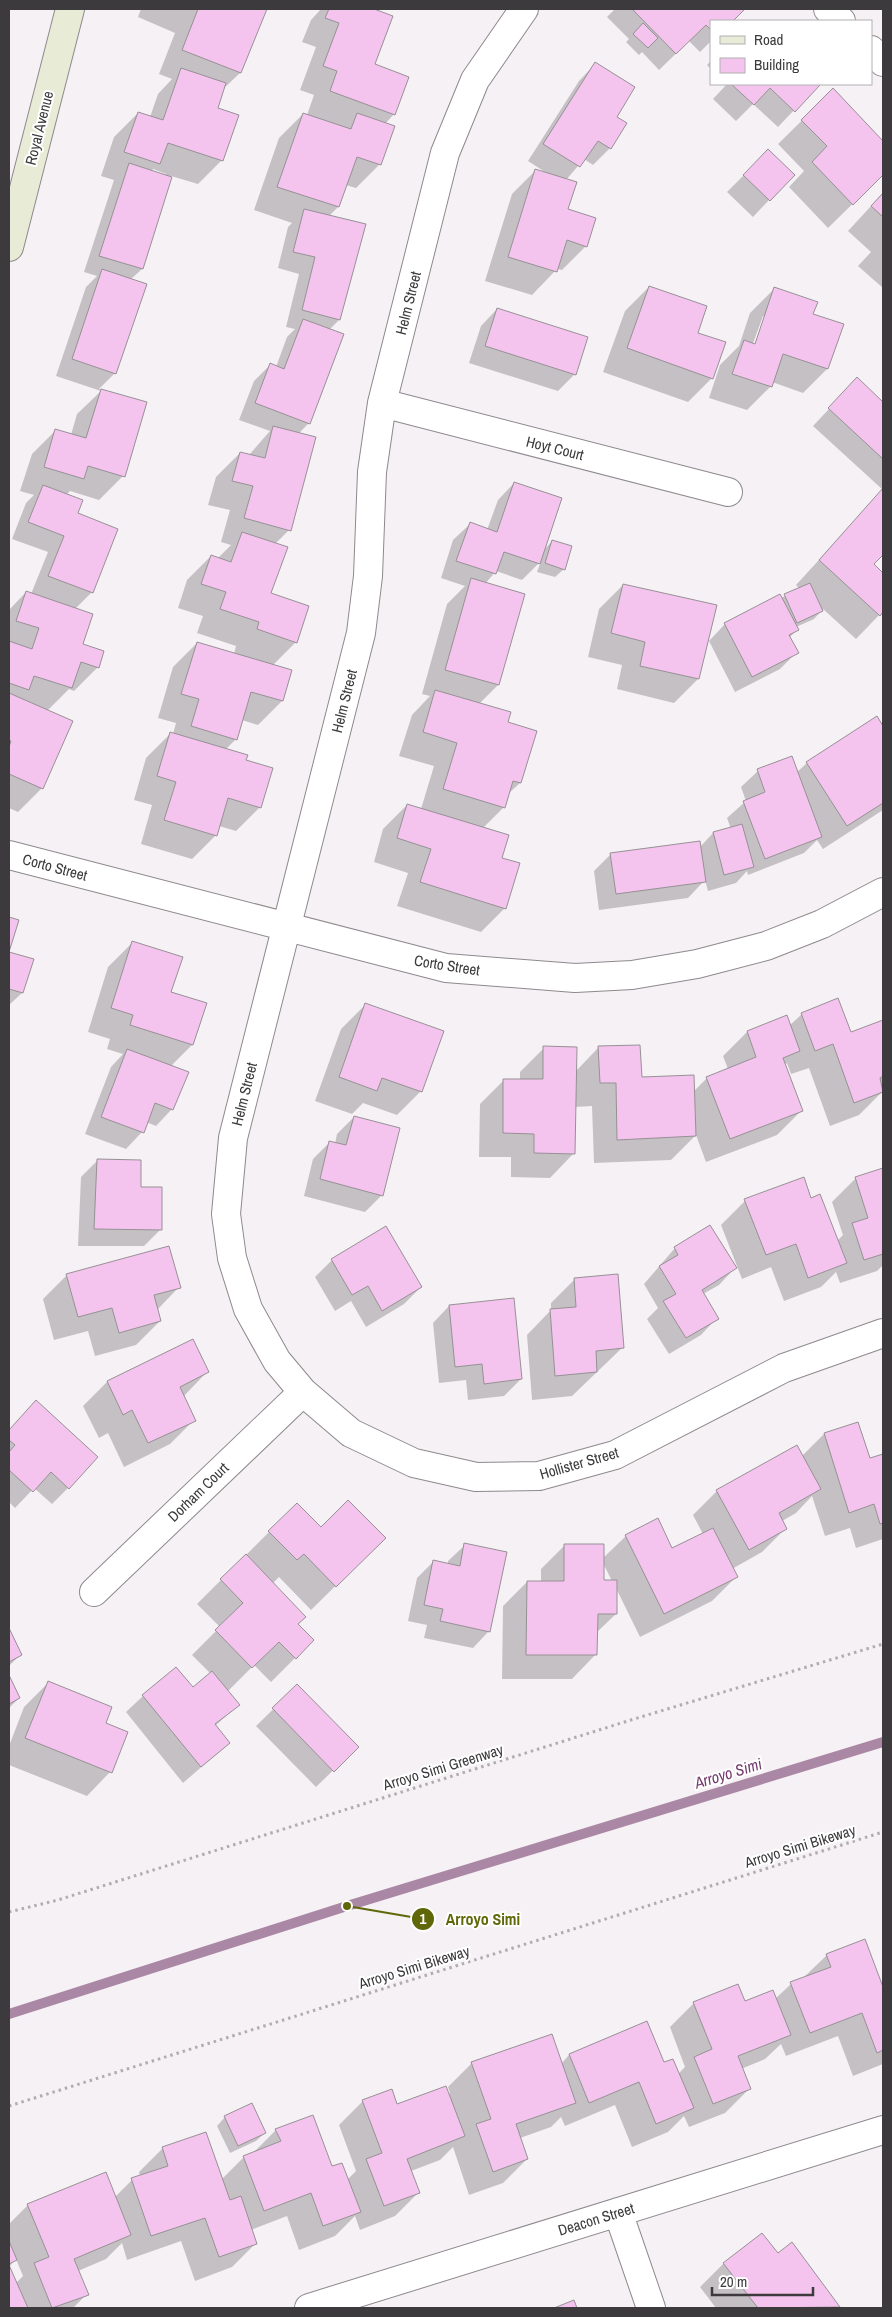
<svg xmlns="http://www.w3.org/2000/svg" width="892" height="2317" font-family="'Archivo Narrow',sans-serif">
  <rect width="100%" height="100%" fill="#f6f1f5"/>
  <path fill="#0003" fill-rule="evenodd" d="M141,9H265L240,73L222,90L216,109L222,160L198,184L171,176L142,269L130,280L115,373L99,389L146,403L123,476L99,500L70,491L66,495L77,514L92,592L75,609L81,644L98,667L74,691L69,689L47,711L42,788L18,812L9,808V610L26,592L31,594L48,552L12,539L26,503L34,495L20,491L32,454L56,430L71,435L77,414L101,391L56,376L86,287L97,276L84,272L114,180L101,176L114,137L138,113L150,117L158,94L172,79L159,74L175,33L138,17ZM153,169L166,174L165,176L151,172Z
    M321,9H370L391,17L374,65L394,114L385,124L380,164L356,188L346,185L338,207L329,216L364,225L339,320L329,330L309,423L298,434L289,530L275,544L270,594L296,642L272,666L291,671L282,701L258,725L242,720L236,739L226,749L245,761L260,807L236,831L219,826L216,835L192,859L141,844L152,805L134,800L146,758L170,734H173L176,723L158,718L173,667L197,643L234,654L236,646L197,633L203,616L178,608L187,580L211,556L218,558L231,545L221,542L230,510L208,505L216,477L240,453L249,455L270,431L239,420L254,381L270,365L276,367L287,337L295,329L286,327L299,274L278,268L288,227L292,223L254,210L279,138L303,114L307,115L314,95L300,90L316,47L302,42L311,20Z
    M615,9H741L742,10L731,21H711V41L700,52L689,41L659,70L642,52L639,55L626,42L629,39L607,17Z
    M711,61V69L707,65Z
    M595,64L615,117L610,148L593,165L584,159L566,180L567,210L586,246L562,270L557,269L532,295L485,281L512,194L536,170L545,172L528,161L579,81Z
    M727,84H817L818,85L778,127L753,104L736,121L713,99Z
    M833,90L883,143V174L828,228L789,187L804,171L778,144Z
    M768,151L769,200L753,217L727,192Z
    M883,193V288L858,266L871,252L848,231Z
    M649,287L697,333L712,378L688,402L603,372L625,311Z
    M774,289L811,315L827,369L803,393L772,382L771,386L747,410L709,398L720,365L739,346L750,313ZM763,316H766L754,350L751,349Z
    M497,309L575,374L558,391L469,363L481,326Z
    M857,379L883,404V553L873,564L883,574V611L856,639L823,609L814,619L796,627L797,630L789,638L797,652L780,669L735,692L709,641L725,624L800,589L796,585L883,490L813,426Z
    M514,483L543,551L552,541L564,569L555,577L537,572L541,561L522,580L496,571L485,584L498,685L479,704L507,723L535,731L520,783L507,795L504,807L483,828L501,858L505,908L481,932L397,906L408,873L374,862L383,829L407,805L421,809L434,766L399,756L412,715L430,696L422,694L447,604L465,586L441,578L453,540L470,524L487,530L498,500Z
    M623,585L698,679L674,703L617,689L622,665L588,657L599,609Z
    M876,718L883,728V810L823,849L817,840L804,853L748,875L747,871L736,883L708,891L705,880L688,898L599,910L594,871L611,854L700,847L713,833L731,829L727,818L746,801L741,787L758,771L796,773L807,763Z
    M132,943L170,993L192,1045L170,1067L172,1109L156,1126L146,1122L142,1132L126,1149L85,1134L111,1067L123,1054L107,1049L110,1039L88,1032L108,967Z
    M9,953L32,960L22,993L9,1005Z
    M365,1005L421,1091L397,1115L363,1103L352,1114L315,1101L341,1029Z
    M802,1014L850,1034L883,1021V1091L859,1115L830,1126L809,1068L791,1074L787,1063L784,1066L801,1111L777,1135L706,1162L696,1135L671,1160L594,1163L592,1106L575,1107L574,1153L550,1178L511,1177V1157H479L480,1104L504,1080H520V1072L544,1048L576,1071L599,1047L640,1079L693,1092L707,1078L728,1069L723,1056L747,1032L789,1026Z
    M354,1117L382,1195L365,1212L304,1196L313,1159L330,1142L335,1144L337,1134Z
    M97,1161L140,1188L161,1229L144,1246H78L81,1177Z
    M883,1169V1265L877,1271L840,1283L836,1272L821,1287L784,1301L771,1267L742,1279L721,1225L745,1201L811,1199L837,1241L843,1235L832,1202L856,1178Z
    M710,1226L735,1268L719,1285L703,1294L717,1318L701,1335L669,1354L647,1319L658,1308L644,1284L675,1248Z
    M386,1228L421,1287L404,1304L366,1327L351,1301L335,1311L315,1277L332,1260Z
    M67,1275L179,1287L157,1310L160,1321L136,1345L95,1356L88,1331L54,1340L43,1299Z
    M575,1279L622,1348L572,1396L532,1400L527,1335L551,1310V1303Z
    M449,1306L521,1379L504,1396L468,1400L466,1380L439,1383L433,1323Z
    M207,1372L183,1397L194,1420L170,1444L124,1467L108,1433L99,1438L83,1406L107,1382Z
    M20,1418L68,1488L52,1504L34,1488L15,1508L9,1502V1430Z
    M857,1423L869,1460L883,1455V1539L856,1548L850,1528L825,1536L812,1496L796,1513L782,1521L786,1528L762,1552L732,1569L736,1577L712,1601L640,1637L616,1588V1614L596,1633V1654L572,1679H502L503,1606L527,1582H541V1569L565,1545L602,1559L626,1536L672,1550L703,1534L693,1515L717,1491L802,1456L824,1434ZM602,1561L612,1581H603Z
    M321,1529L384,1538L311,1610L279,1577L272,1584L297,1624L313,1640L271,1682L254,1665L227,1692L238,1705L215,1726L229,1743L183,1783L126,1712L143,1696L193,1688L211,1674L192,1655L220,1627L197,1604L269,1532Z
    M465,1545L489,1631L473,1648L424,1638L427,1625L408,1621L417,1578L433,1562L448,1565V1561Z
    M9,1631L21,1654L9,1666Z
    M9,1678L19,1698L9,1708Z
    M48,1683L104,1724L110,1772L87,1796L9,1765V1746L24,1707Z
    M297,1686L357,1747L316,1787L256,1726Z
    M865,1940L883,1990V2064L853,2076L838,2036L786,2056L781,2044L765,2059L741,2069L749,2089L725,2113L689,2127L684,2116L668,2132L632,2147L615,2105L565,2126L561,2117L551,2127L520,2138L527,2159L503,2183L469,2195L453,2147L440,2160L411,2171L419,2192L395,2216L360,2230L355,2216L335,2236L299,2250L287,2216L251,2230L256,2243L232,2267L195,2281L181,2241L127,2260L122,2243L106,2259L78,2271L87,2294L73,2308H9V2268L16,2283L23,2276L16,2259L9,2267V2224L28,2205L115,2197L132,2180L140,2177L139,2172L163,2148L222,2179L244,2157L253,2153L276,2130L347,2180L356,2171L339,2125L363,2101L397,2106L448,2094L450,2093L448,2087L472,2063L561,2064L569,2055L646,2023L663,2064L678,2074L685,2067L670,2027L694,2003H744L775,1999L791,1984L802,1979L827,1955Z
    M225,2117L265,2133L256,2141L230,2153L217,2126Z
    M777,2255L838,2306L836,2308H716L700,2287L724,2263Z"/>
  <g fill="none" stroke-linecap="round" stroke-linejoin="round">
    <path stroke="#aa88a5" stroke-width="10" d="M9,2014L347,1906L883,1742"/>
  </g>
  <path fill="#f5c4ee" stroke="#969195" d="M198,9H267L241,73L182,50Z
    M329,9H374L393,16L375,64L409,77L395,115L330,91L337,71L323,66L339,23L325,18Z
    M632,9H743L744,10L733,21H711V30L706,25L676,54Z
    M643,23L658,38L648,48L633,34Z
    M595,62L635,87L617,117L627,123L611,149L598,141L580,167L543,144Z
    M181,68L226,83L218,108L239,115L223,161L168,143L160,164L124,152L138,112L163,120Z
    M731,84H819L820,85L795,112L770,88L754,105Z
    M833,88L883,141V175L853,205L812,162L827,146L801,120Z
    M303,113L351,129L357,113L395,126L381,165L357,157L339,207L277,187Z
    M768,149L795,175L770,201L743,175Z
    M129,163L172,177L143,269L99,256Z
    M535,169L577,182L568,209L596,218L587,247L567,240L557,272L508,257Z
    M883,193V217L871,206Z
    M304,209L366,224L340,320L302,310L315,257L293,252Z
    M102,269L147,284L116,374L72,359Z
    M649,286L707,306L698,333L726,342L713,379L627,348Z
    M774,287L818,302L813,314L844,324L828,369L783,354L772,387L732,374L744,340L755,344Z
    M497,308L588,337L576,375L485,346Z
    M303,319L344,334L310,424L255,403L270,363L284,369Z
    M857,377L883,402V459L828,408Z
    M101,389L147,402L125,477L88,466L84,479L44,467L55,429L86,438Z
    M273,426L316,437L291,531L244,518L253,486L232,481L240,452L265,458Z
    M514,482L562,498L540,564L504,552L496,574L456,561L470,522L497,532Z
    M43,485L83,500L78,513L118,529L93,593L48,576L64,536L28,522Z
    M883,488V555L874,564L883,573V612L880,616L819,560Z
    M242,532L288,547L271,593L309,606L297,643L257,629L259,622L220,609L226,592L201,584L211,555L231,562Z
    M552,540L572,546L565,570L545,563Z
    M471,578L525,594L499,685L445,670Z
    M810,583L823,611L797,623L784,594Z
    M623,584L717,605L699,679L640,666L645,642L611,633Z
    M26,591L93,614L83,644L104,651L99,668L81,662L72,688L34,676L29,690L9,683V641L32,649L39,628L16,621Z
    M780,594L799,630L789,635L799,653L752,677L724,623Z
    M197,642L292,670L283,701L251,692L237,740L191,726L199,699L181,694Z
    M435,690L511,712L508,722L537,731L521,783L513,781L505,808L443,789L457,743L423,732Z
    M9,693L73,721L43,789L9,774V747L11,741L9,740Z
    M877,716L883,726V803L847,826L806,762Z
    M170,732L248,755L246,760L273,768L261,808L228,798L217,836L164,820L176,782L157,776Z
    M792,756L822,837L765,859L743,801L765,792L757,769Z
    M407,804L509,835L502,858L520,863L506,909L420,882L431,849L397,838Z
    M742,824L754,867L724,875L713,832Z
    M700,841L706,882L616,894L610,853Z
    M9,917L19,920L9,952L34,959L23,993L9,989Z
    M132,941L183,957L171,992L207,1003L193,1045L130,1025L133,1015L111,1008Z
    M838,998L851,1032L883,1020V1076L880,1078L883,1092L854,1103L833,1044L815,1051L801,1013Z
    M365,1003L444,1031L422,1092L382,1078L377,1091L339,1077Z
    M787,1015L800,1051L783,1058L803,1111L730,1139L706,1077L756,1057L747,1031Z
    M640,1045L642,1077L694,1075L696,1136L617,1140L616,1083H600L598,1046Z
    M543,1046L577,1047L575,1154L534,1153V1134L503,1133V1079H543Z
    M127,1049L189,1072L173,1110L155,1103L144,1133L101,1117Z
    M354,1116L400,1128L383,1196L320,1179L329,1141L346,1145Z
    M97,1159L141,1160V1187H162V1230L94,1229Z
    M883,1168V1254L864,1260L852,1223L868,1218L855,1177Z
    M804,1177L811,1198L820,1194L847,1263L808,1278L796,1244L766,1255L744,1199Z
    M710,1225L737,1268L702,1290L719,1319L686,1338L663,1301L676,1294L659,1266L678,1255L674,1247Z
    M386,1226L422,1287L382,1311L368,1286L352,1295L331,1259Z
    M169,1246L181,1288L154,1295L161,1321L119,1333L112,1308L78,1317L66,1274Z
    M618,1274L624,1348L596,1351L597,1372L555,1376L550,1309L576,1307L574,1278Z
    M514,1298L522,1379L484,1384L482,1364L455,1367L449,1305Z
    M193,1339L209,1372L180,1387L196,1421L148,1443L132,1410L123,1415L107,1381Z
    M36,1400L98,1457L69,1489L51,1472L33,1492L9,1470V1452L15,1445L9,1440V1430Z
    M858,1422L870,1458L883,1454V1523L880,1524L874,1504L849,1513L824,1433Z
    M797,1445L821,1489L779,1513L787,1529L749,1550L716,1490Z
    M348,1500L386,1538L336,1587L304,1554L297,1560L268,1531L297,1503L321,1527Z
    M658,1518L672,1548L713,1528L738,1577L664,1614L625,1535Z
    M464,1543L507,1552L490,1632L440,1621L443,1609L424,1605L433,1560L460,1566Z
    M564,1544H604V1580H617V1614H598L597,1655H526L527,1581H564Z
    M246,1554L306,1617L298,1624L314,1640L296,1659L279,1642L252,1668L215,1630L243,1603L220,1579Z
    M9,1628L22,1655L9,1662Z
    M176,1667L193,1687L212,1671L240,1705L215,1724L230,1743L201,1767L142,1695Z
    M9,1675L20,1698L9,1704Z
    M48,1681L112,1707L106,1723L128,1732L112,1773L25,1738Z
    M297,1684L359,1747L334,1772L272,1708Z
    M865,1939L883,1987V2050L877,2053L862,2013L810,2033L790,1982L831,1967L826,1954Z
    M738,1984L745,2001L773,1990L791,2035L738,2056L751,2089L713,2104L694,2057L712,2049L693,2002Z
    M647,2021L664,2062L673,2059L694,2108L656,2124L639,2082L589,2103L569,2054Z
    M552,2034L576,2103L516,2124L528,2159L493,2172L476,2124L491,2119L471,2062Z
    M446,2086L465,2136L407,2159L420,2193L384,2206L366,2159L382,2153L362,2100L392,2089L397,2104Z
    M252,2103L266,2133L238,2146L224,2116Z
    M313,2115L332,2166L342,2163L361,2212L323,2226L311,2193L264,2211L243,2156L281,2141L275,2129Z
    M206,2132L230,2200L241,2196L257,2244L219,2257L205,2218L151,2236L131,2178L168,2166L162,2147Z
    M106,2172L131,2235L74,2259L89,2295L52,2308L34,2263L49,2257L27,2204Z
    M762,2233L778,2253L792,2242L840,2307L758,2308L723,2263Z
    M9,2241L17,2260L9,2264Z
    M9,2265L28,2308H9Z
    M574,2300L577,2308H554Z"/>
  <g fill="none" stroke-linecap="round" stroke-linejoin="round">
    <g stroke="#8e898d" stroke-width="30">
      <path id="minor" d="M524,9L475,80L445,153L382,403L372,472L368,576L361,633L233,1138L226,1214L232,1258L248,1309L277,1361L303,1392L351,1433L414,1463L476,1477L539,1476L615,1455L784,1368L883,1333
        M828,9L841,21
        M871,50L883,62
        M382,403L728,492
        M9,855L446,968L575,978L632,975L697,964L766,946L822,924L883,892
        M94,1592L303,1392
        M618,2212L651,2308
        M309,2308L883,2130"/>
    </g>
    <g stroke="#8e898d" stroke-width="30">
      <path id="secondary" d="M9,247L70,9"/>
    </g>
    <path stroke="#b0acaf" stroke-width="3" stroke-dasharray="2.5 4" stroke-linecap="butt" d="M9,1912L58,1900L634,1719L883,1644
      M9,2106L883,1832"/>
    <use href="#minor" stroke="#fff" stroke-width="28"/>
    <use href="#secondary" stroke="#e8ebd5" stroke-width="28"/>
  </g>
  <g text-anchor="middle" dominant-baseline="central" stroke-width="4" stroke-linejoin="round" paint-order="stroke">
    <g font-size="15" fill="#3c3a3c" stroke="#fff">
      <text transform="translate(39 128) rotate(-76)">Royal Avenue</text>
      <text transform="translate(408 303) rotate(-76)">Helm Street</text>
      <text transform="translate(555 448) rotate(14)">Hoyt Court</text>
      <text transform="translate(344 701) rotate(-76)">Helm Street</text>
      <text transform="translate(55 867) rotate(15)">Corto Street</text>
      <text transform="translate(447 965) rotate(9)">Corto Street</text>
      <text transform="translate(244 1094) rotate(-76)">Helm Street</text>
      <text transform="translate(579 1463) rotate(-16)">Hollister Street</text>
      <text transform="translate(198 1492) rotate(-44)">Dorham Court</text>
      <text transform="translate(443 1767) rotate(-17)">Arroyo Simi Greenway</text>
      <text transform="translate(800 1846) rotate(-17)">Arroyo Simi Bikeway</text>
      <text transform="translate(414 1967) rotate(-17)">Arroyo Simi Bikeway</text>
      <text transform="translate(596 2219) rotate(-17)">Deacon Street</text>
    </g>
    <g font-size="16" font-style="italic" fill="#73396d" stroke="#fff">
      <text transform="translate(728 1773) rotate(-17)">Arroyo Simi</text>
    </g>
  </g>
  <path fill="none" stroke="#5f6709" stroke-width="2" d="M347 1906L423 1919"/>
  <g fill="#5f6709" stroke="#fff" stroke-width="2">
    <circle cx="347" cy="1906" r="5"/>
    <circle cx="423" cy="1919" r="12"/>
  </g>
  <g font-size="15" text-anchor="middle" font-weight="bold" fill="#fff">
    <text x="423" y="1924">1</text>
  </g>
  <g font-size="16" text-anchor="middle" font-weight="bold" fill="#5f6709" stroke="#fff" stroke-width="4" stroke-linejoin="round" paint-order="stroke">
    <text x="483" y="1925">Arroyo Simi</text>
  </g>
  <rect width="892" height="2317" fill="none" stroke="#3c3a3c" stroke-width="20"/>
  <rect x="710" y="20" width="162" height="65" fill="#ffffff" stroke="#b1b0b1"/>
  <rect x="720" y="36" width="25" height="8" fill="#e8ebd5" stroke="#b1b0b1"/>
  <text x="754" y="45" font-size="15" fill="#3c3a3c">Road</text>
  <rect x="720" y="58" width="25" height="15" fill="#f5c4ee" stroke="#b1b0b1"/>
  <text x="754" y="70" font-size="15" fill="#3c3a3c">Building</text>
  <path d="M712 2287v8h101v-8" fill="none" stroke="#3c3a3c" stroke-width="2.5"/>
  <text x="720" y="2287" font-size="15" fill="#3c3a3c" stroke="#ffffff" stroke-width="4" paint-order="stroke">20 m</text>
</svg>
